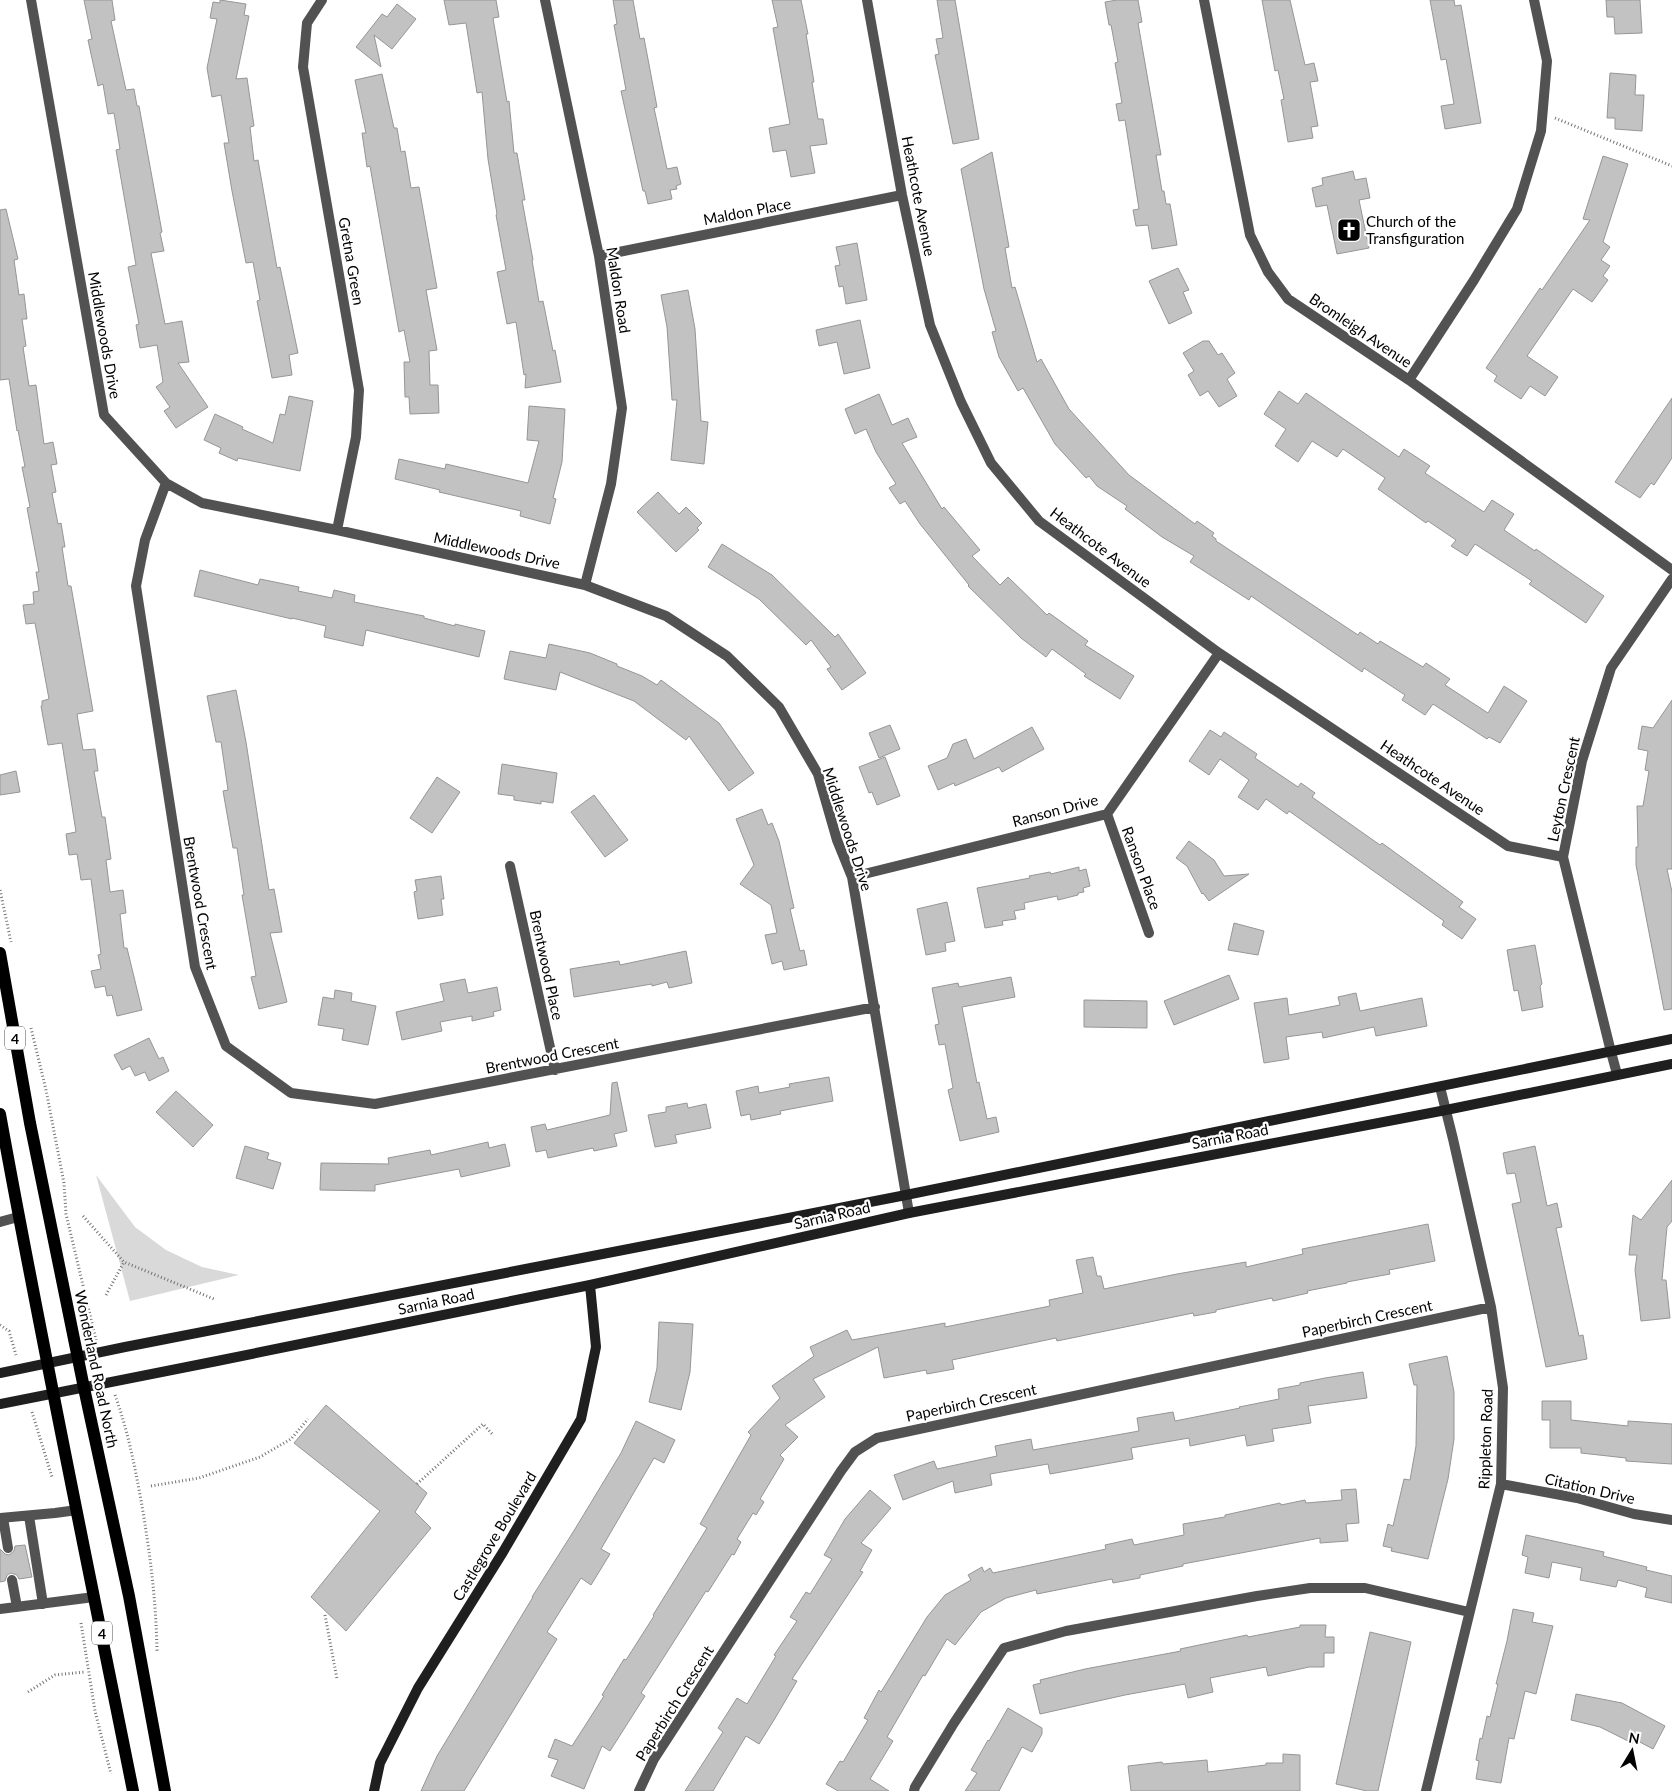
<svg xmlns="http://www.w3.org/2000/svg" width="1672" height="1791" font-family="Lato,sans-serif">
  <rect width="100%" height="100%" fill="#fff"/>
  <path fill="#d9d9d9" d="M96,1175L135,1227L166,1250L202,1267L239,1275L130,1301Z"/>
  <path fill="#c2c2c2" stroke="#969696" d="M84,0H112L115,20L111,21L126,90L134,89L137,106H139L162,232L160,233L164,251L151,253L165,324L182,321L189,362L178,363L208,407L176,428L164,411L170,407L156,387L163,382L157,345L140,348L136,325L139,324L128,267L136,265L116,150L120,149L114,113L108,114L103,84L98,86L88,40L92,39Z
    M220,0L246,4L244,15L249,16L236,79L247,78L254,126L250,127L254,161L258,160L277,268L280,267L298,353L289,355L292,375L272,378L257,301L260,300L253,262L246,263L232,191L224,143H229L221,95L212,97L207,68L217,19L210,18L213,2L220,3Z
    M444,0H496L499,17L493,18L507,102L509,101L514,153H517L525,200H522L533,260H532L539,302L543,301L553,351L555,350L561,382L525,388L526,374L524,375L516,322L507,324L497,272L506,270L496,215L497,214L488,159L482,92L477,93L466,23L449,25Z
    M613,0H633L640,39L644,38L657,107L654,108L667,169L677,167L681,184L676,186L677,189L670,190L672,199L648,204L645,191H643L621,91L626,90L614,25L617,24Z
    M772,0H801L808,34H806L814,82H812L818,119H823L827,144L810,146L815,173L791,177L786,150L773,152L769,128L790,124L773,28L778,27Z
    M937,0H955L979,139L953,144L935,55L939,54L936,39L943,38Z
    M1117,0H1138L1142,22L1138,23L1161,155H1156L1162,191H1164L1166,204H1170L1177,245L1152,249L1148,225L1136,226L1133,210L1139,209L1125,120L1119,121L1116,104L1122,103L1115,63L1118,62L1111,25H1109L1105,2Z
    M1262,0H1290L1305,65L1314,63L1318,81L1310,82L1318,126L1311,127L1313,138L1288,142L1281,100L1284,99L1278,70L1275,71Z
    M1430,0H1454L1455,6L1461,5L1481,123L1445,129L1441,106L1454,104L1446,59L1441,60Z
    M1606,0H1640L1642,33L1615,34L1614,17H1607Z
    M397,4L416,19L392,49L374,35L381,67L356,47L382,14L387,17Z
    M1610,73L1636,75L1635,95H1644L1642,131L1615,129V118H1607Z
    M382,74L394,128H397L401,152L405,151L411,188L419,187L437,288L426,290L437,350L429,351L430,385H438L439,413L410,414L409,397H405L404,362H410L404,330L399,332L370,166L367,167L362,133H366L355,80Z
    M992,152L1009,247L1005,248L1012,288L1015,287L1037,362L1041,359L1069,409L1129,475L1195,524L1197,521L1214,533L1212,536L1216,539V541L1358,635L1360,632L1378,644L1380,641L1423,667L1426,663L1450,679L1445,685L1488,713L1504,686L1527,701L1500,743L1489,737L1487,739L1433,704L1425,715L1402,700L1405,695L1364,668L1362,672L1251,596L1249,600L1190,562L1194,556L1162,537L1125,509L1127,506L1097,486L1089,476L1086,478L1055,444L1023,388L1018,391L999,357L992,332L996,331L984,289L961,169Z
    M1603,156L1628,164L1603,242L1610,247L1601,260L1610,266L1603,276L1608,280L1592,302L1573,289L1527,356L1558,377L1545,396L1530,386L1521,399L1494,381L1497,376L1486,368L1540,288L1542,290L1590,220L1583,219Z
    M1353,171L1355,180L1366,178L1370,198L1359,200L1369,248L1337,254L1327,205L1316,207L1312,188L1323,185L1322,178Z
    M6,209L18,259L14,260L19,295L24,294L27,319H22L26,346L23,347L29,386L36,385L44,444L53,442L57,464L51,465L56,492L52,493L58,524L61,523L65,547H62L68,586H71L93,711L77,714L83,750L95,749L98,771H94L102,817H105L111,859L106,860L110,892L123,890L126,913L120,914L124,948H127L142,1010L117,1016L112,995L107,996L105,986L95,988L91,971L101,969L98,955L101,954L91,879L81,880L77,854L69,855L66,834L76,832L62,743L48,745L41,706H42V701L49,699L35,623L26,624L23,605L34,604L33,592L39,591L36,572H39L27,508L30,507L22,467H25L18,430L17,431L9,379L0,380V210Z
    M857,243L867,300L846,304L843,286L839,287L835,266L840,265L836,247Z
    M1178,268L1189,290L1183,292L1192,313L1169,324L1149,281Z
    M688,290L695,329L701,421L708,422L704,464L671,460L677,400H672L667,327L661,295Z
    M860,320L870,368L844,374L837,342L819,346L816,330Z
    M1203,341H1209L1218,355L1222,353L1235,373L1227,379L1237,396L1219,407L1208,391L1200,396L1188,375L1194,371L1183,353Z
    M1279,391L1298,404L1306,393L1399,457L1404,449L1430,466L1425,473L1484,512L1492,500L1514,514L1504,530L1535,551L1536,549L1604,596L1586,623L1529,584L1532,581L1475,544L1467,556L1451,546L1456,540L1428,521L1426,523L1378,489L1385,478L1343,449L1337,457L1312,441L1298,462L1275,446L1286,429L1264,414Z
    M879,394L892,425L908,418L917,437L902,443L942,509L944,507L980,550L972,556L1000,585L1008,577L1047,615L1049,613L1088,641L1085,645L1134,676L1120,699L1084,676L1086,674L1052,649L1046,657L1021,638L968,586L969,585L920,524L905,501L900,504L889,488L896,484L876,452L866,429L855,434L845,409Z
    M289,396L313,401L300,471L238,458L237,461L219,453L221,448L204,440L215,414L243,427L242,429L273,443L280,414L285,415Z
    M1672,398V458L1654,485L1651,483L1640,498L1615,482Z
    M529,406L565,409L562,462L553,498L556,499L550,524L520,516L521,511L439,492L440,490L395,479L399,459L445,469L446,464L528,483L539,441L527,440Z
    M658,492L679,514L686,507L702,523L697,528L699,530L676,552L637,512Z
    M722,544L772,575L835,637L838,634L866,673L842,690L827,669L831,667L811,640L806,645L759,599L708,567Z
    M200,570L258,585L260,579L299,587L298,591L332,598L334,590L355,595L354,602L424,616V618L455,626V624L485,631L479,657L366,630L363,646L324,637L326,626L292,618V619L194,596Z
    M549,644L590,653L617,664V666L642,676L657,685L661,680L719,723L754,773L729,791L689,736L686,740L634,701L560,672L556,690L504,679L510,651L546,658Z
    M236,690L246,742L269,890L274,889L282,932L270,933L287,1002L259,1009L251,977L256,976L242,895H244L237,848H233L223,791L228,790L221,742H216L207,696Z
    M1672,700V869H1667L1672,892V1009L1664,1010L1636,865V847H1638L1637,806H1643L1649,771L1645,770L1648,751L1638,749L1642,726L1653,728Z
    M890,725L900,749L879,758L869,733Z
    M1032,727L1044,749L1002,772L999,767L955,786L954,783L938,790L928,766L947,758L953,744L966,739L974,759Z
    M1210,730L1221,737L1224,732L1257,754L1255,758L1298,787L1301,783L1315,793L1312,797L1380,845L1382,843L1463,902L1459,907L1476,919L1462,939L1442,925L1444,921L1289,811L1287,814L1266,799L1258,810L1238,797L1249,780L1220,759L1209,775L1189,761Z
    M885,757L900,796L877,805L872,792L869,793L859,767Z
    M502,764L557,773L553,803L541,801V804L514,800V796L498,794Z
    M16,771L20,792L0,795V775Z
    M437,777L460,792L432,833L410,818Z
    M594,795L628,840L605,857L571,812Z
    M762,809L768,825L772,823L779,841L794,908L790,909L800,951L804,950L807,965L784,970L782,961L772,964L765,935L777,933L771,905L740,884L754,865L736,819Z
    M1189,841L1214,860L1224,876L1249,874L1209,901L1203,893L1202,894L1187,866L1176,858Z
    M1079,867V871L1086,869L1090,886L1083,888L1084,892L1078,893V895L1058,900L1057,896L1024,903L1025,909L1014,911L1016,919L1002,921L1003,925L985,928L977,888L1030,878L1029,876L1050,872L1051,874Z
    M441,876L444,899H441L443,915L418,919L414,892L417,891L415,880Z
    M947,902L955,941L945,943L946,951L926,955L917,909Z
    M1234,923L1264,931L1258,955L1228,950Z
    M1535,945L1542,984L1540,986L1543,1007L1522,1011L1518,990L1514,991L1507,950Z
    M686,951L692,983L669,988L667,982L652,986V984L574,997L570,969L619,961L620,965Z
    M1229,975L1239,999L1174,1025L1164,1001Z
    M1011,977L1015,997L962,1007L977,1083L979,1082L987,1119L996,1117L999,1132L960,1141L948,1090L953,1088L945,1044L939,1045L935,1025L939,1024L932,988L958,983L959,987Z
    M465,979L468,993L497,987L501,1010L493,1012L494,1016L472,1021V1016L440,1022L442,1031L402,1040L396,1012L444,1001L440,984Z
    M335,990L352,993L351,1001L376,1006L368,1045L342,1040L344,1029L318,1025L323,997L334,999Z
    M1356,993L1360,1011L1422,998L1427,1026L1376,1036L1374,1027L1323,1038L1322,1032L1286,1037L1289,1059L1264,1063L1254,1003L1287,998L1289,1015L1340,1005L1338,997Z
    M1084,1000L1147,1001V1028L1084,1027Z
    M149,1038L159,1059L163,1057L169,1071L149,1081L145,1072L135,1076L130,1066L122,1070L114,1055Z
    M829,1077L833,1101L780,1111L781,1114L751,1120L750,1114L741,1116L736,1091L758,1086L759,1093L790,1087L789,1084Z
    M617,1082L627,1131L614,1134L617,1146L594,1151L593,1148L548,1158L546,1150L536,1152L531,1127L545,1124L547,1130L610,1115L612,1083Z
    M176,1091L213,1125L193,1147L156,1112Z
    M687,1103L688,1108L706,1104L711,1128L675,1135L677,1143L655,1147L648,1115L666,1112V1107Z
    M488,1142L489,1148L505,1144L510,1166L461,1177L459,1169L375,1185V1191L320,1190L321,1163L389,1164L388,1158L430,1150L431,1155Z
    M245,1146L269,1153L267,1159L281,1163L273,1189L236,1178Z
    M1535,1146L1547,1206L1557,1203L1562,1227L1556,1228L1579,1336L1583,1335L1587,1359L1546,1367L1512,1204L1521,1202L1515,1173L1507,1174L1503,1153Z
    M1672,1180V1221L1667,1227L1662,1280H1666L1670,1318L1641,1321L1635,1270L1637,1255H1629L1633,1215L1641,1220Z
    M1428,1224L1435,1261L1389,1270L1390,1274L1347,1282V1283L1307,1291L1308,1293L1273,1301L1272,1298L1216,1310V1312L1194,1316L1193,1313L1057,1341L1056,1338L952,1360L954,1369L927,1374L926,1370L884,1378L878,1347L813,1379L825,1397L785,1425L798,1437L780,1455L784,1459L760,1499L764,1502L756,1515L753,1513L737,1539L741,1542L734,1555L732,1554L708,1592L706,1591L641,1693L645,1696L610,1751L602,1746L584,1789L551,1776L558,1760L548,1757L555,1739L572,1746L604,1696L602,1695L624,1659L626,1660L654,1616L653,1615L707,1528L700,1524L751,1435L748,1432L780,1398L772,1386L814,1356L810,1347L847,1330L852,1340L945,1323V1327L1050,1306L1049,1300L1083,1293L1076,1260L1093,1257L1097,1276H1101L1104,1289L1177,1274L1246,1262V1267L1303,1254L1302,1249Z
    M659,1322L693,1324L690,1372L681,1410L649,1402L657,1368Z
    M1447,1356L1454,1392V1439L1448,1479L1428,1559L1391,1551L1392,1548L1383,1546L1388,1524L1393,1526L1404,1479L1410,1480L1416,1446L1417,1385H1414L1409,1364Z
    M1363,1372L1367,1398L1308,1406L1311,1423L1272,1429L1274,1441L1247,1446L1245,1435L1190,1446L1189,1438L1131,1448L1133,1459L1050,1474L1048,1464L990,1474L992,1485L955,1493L953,1481L903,1500L894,1475L934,1461L937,1469L997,1456L995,1446L1031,1439L1033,1450L1139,1431L1137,1418L1173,1412L1175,1421L1240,1408L1239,1407L1279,1399L1278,1389L1300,1385V1383L1325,1378Z
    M1542,1401H1571V1420L1628,1426V1421L1672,1424V1464L1626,1461V1458L1581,1453V1448H1550V1420H1542Z
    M326,1405L427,1493L415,1512L431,1528L346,1631L311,1597L380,1511L294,1443Z
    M636,1421L675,1440L664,1463L654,1458L601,1549L610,1554L591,1585L581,1578L547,1632L557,1639L464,1791H421L437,1756L533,1597H532L575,1529L621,1453Z
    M1356,1489L1359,1523L1346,1524L1348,1541L1320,1543V1538L1183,1564V1566L1140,1575V1578L1113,1583L1112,1579L1037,1594L1036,1590L1006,1598L981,1612L955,1645L947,1639L925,1676L923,1675L887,1737L893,1741L870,1779L889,1791H838L826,1784L840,1761L843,1762L868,1720L864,1718L879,1690L881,1692L927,1617L945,1595L971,1580L968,1575L982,1567L984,1572L990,1568L993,1573L1106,1549L1105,1545L1132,1539L1134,1545L1184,1535L1183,1524L1225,1517V1515L1280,1503L1281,1505L1305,1500L1306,1503L1342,1500L1341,1490Z
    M870,1490L891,1508L861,1543L872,1550L860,1571L863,1572L792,1679L797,1681L774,1720L759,1744L746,1736L713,1791H685L723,1732L718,1728L737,1698L747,1704L776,1656L774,1655L797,1621L790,1617L806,1592L810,1594L832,1559L824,1555L845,1519Z
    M1526,1535L1604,1552L1603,1556L1647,1567L1646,1570L1672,1576V1603L1645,1597L1647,1588L1618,1580L1616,1587L1580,1580L1582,1568L1552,1562L1549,1578L1525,1573L1528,1557L1522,1555Z
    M25,1545L32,1577L19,1579L17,1575L11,1573L7,1575L5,1581L0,1582V1549L5,1554L9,1555L14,1551L15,1546Z
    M1513,1609L1534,1613L1532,1622L1553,1626L1536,1694L1525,1691L1514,1739L1509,1738L1501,1783L1476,1779L1479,1761L1476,1760L1480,1738L1482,1739L1487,1716L1490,1717L1498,1684H1496L1507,1641Z
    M1300,1625H1326L1325,1637H1334V1653H1324V1667H1309L1268,1676L1266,1667L1210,1678L1213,1692L1188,1698L1185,1684L1125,1695L1040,1714L1033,1685L1041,1683L1040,1680L1085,1669L1181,1651L1180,1649L1247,1635L1248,1637L1300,1627Z
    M1370,1632L1411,1642L1378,1791H1367L1336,1784Z
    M1576,1694L1622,1703L1665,1726L1653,1749L1636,1740L1634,1744L1600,1727L1571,1720Z
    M1008,1708L1042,1728V1734L1032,1752L1022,1747L999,1791H965L977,1773L971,1770L988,1740L989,1741Z
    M1283,1754L1300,1755V1791H1131L1128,1766L1162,1762L1163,1764L1207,1760L1208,1772L1266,1765V1763H1283Z"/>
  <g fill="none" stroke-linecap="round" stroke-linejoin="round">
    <path stroke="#747474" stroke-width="3" stroke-dasharray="1 2.5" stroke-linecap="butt" d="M1555,118L1672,166
      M0,890L11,942
      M31,1028L46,1090L64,1183L66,1214L96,1340
      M83,1216L124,1262L214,1299
      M106,1295L124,1262
      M0,1325L9,1331L16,1355
      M115,1395C128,1431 134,1463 141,1500C150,1553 156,1598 157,1652
      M32,1412L52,1477
      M417,1484L483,1424L493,1435
      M151,1486L199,1478L260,1457L291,1439L308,1419
      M325,1615L337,1679
      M81,1623L95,1711L111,1774
      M28,1692L55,1675L84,1672"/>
    <path stroke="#525252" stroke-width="10" d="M1611,1052L1617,1074
      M0,1222L18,1217
      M29,1516L43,1604
      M0,1518L55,1513L77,1510
      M3,1518L8,1548
      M12,1580L17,1607
      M0,1609L94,1597"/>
    <path stroke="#525252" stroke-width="10" d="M31,0L104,415L166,483L202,503L337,530L585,585L666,616L727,656L779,707L818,774L837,840L852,877L909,1213
      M322,0L307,23L303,67L359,390L356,437L337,530
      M545,0L599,256L622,408L611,484L585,585
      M867,0L902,195L930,325L961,402L991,463L1039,521L1219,653L1508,846L1563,857
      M1204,0L1250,235L1268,272L1288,299L1409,380L1672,570
      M599,256L902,195
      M1409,380L1474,280L1517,209L1541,131L1547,61L1534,0
      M166,483L145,540L136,586L195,967L226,1046L291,1093L375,1104L875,1007
      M1107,814L1149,933
      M510,866L555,1070
      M852,877L1107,814L1219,653
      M1611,1052L1563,857L1582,761L1611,668L1672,579
      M1501,1484L1577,1498L1634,1514L1672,1520
      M639,1791L654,1759L841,1471L855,1452L877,1438L1491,1307
      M914,1791L915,1787L954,1723L1004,1648L1066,1631L1257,1596L1310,1588H1365L1469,1612
      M1426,1791L1501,1484L1503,1388L1491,1307L1453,1139L1440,1087"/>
    <path stroke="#1f1f1f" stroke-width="10" d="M0,1373L125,1347L906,1195L1672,1039
      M0,1404L217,1361L590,1285L909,1213L1446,1110L1672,1064
      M374,1791L380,1763L418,1688L503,1552L581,1419L596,1347L590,1285"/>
    <path stroke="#000" stroke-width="12" d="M0,953L30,1123L84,1388L129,1596L165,1791
      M0,1114C41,1341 88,1566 133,1791"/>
  </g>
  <defs>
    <g id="church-square" transform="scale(1.25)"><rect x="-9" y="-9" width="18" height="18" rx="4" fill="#000" stroke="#fff"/><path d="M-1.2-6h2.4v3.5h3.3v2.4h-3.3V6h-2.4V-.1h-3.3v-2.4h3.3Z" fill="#fff"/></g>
  </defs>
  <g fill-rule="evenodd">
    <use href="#church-square" x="1349" y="230"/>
  </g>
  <g text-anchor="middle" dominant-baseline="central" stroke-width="4.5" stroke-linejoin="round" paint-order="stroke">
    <g fill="#fff" stroke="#4c4c4c" stroke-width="1">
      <rect x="5" y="1026.5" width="20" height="23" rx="4"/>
      <rect x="92" y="1621.5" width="20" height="23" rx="4"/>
    </g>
    <g font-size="14" font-weight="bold" fill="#000">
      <text x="15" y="1038">4</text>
      <text x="102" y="1633">4</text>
    </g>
    <g font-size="15" fill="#000" stroke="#fff">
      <text transform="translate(919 196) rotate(79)">Heathcote Avenue</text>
      <text transform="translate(747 211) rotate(-11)">Maldon Place</text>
      <text transform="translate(352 261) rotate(80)">Gretna Green</text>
      <text transform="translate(619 290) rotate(81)">Maldon Road</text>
      <text transform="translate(1361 330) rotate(34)">Bromleigh Avenue</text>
      <text transform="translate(105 335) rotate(80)">Middlewoods Drive</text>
      <text transform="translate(1101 547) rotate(37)">Heathcote Avenue</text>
      <text transform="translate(497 550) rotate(12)">Middlewoods Drive</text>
      <text transform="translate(1433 777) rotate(34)">Heathcote Avenue</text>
      <text transform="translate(1563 789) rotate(-78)">Leyton Crescent</text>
      <text transform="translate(1055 810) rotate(-15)">Ranson Drive</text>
      <text transform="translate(848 829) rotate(72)">Middlewoods Drive</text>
      <text transform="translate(1142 868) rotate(70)">Ranson Place</text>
      <text transform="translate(201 903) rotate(80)">Brentwood Crescent</text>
      <text transform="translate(547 965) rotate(78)">Brentwood Place</text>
      <text transform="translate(552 1055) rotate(-11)">Brentwood Crescent</text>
      <text transform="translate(1230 1136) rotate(-11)">Sarnia Road</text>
      <text transform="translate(832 1215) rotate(-13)">Sarnia Road</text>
      <text transform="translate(436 1301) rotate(-12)">Sarnia Road</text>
      <text transform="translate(1367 1318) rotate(-12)">Paperbirch Crescent</text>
      <text transform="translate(97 1369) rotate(78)">Wonderland Road North</text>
      <text transform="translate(971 1402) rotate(-12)">Paperbirch Crescent</text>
      <text transform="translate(1485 1439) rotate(-88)">Rippleton Road</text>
      <text transform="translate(1590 1488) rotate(13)">Citation Drive</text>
      <text transform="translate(494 1536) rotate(-59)">Castlegrove Boulevard</text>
      <text transform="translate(674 1703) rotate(-58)">Paperbirch Crescent</text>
    </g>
    <g font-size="15" fill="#000" stroke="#fff" text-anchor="start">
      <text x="1366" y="221">Church of the<tspan x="1366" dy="17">Transfiguration</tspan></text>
    </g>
  </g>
  <g transform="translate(1632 1751) rotate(10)" stroke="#ffffff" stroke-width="4" paint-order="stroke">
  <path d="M0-4L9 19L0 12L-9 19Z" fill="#000000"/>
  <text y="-8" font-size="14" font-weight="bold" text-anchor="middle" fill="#000000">N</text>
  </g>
</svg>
